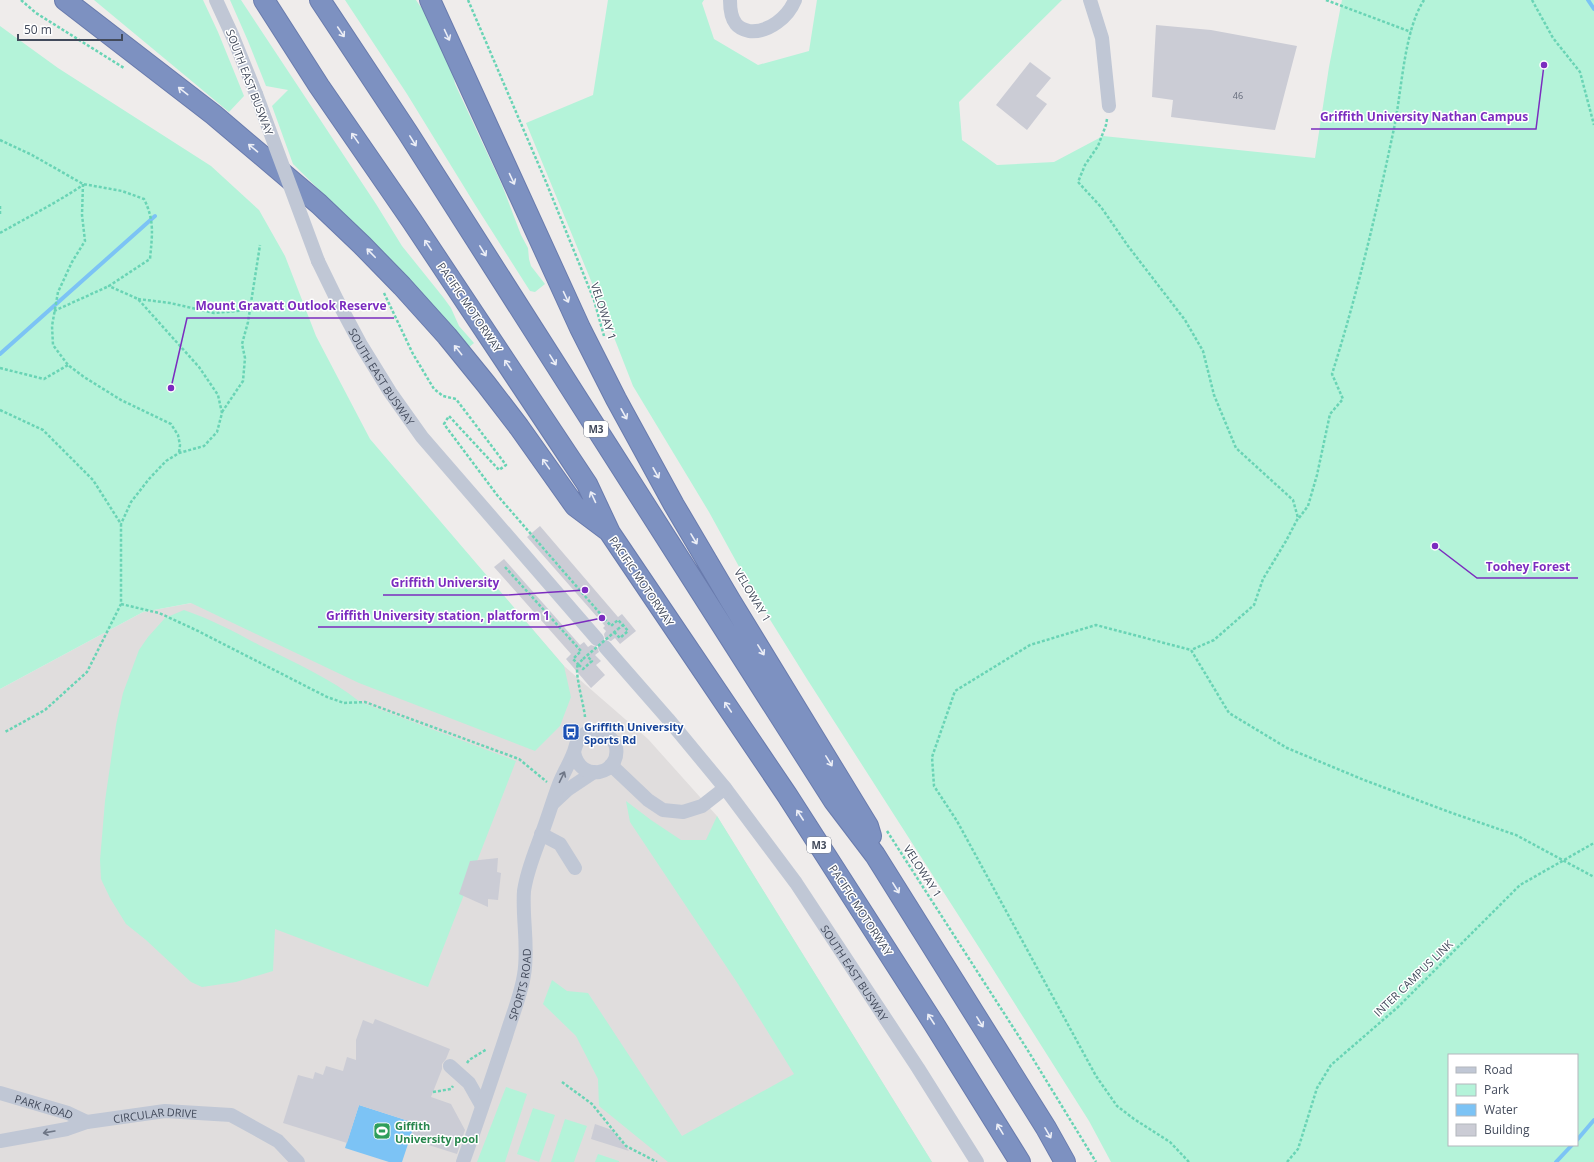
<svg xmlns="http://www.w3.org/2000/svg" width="1594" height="1162" font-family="'Open Sans',sans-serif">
  <rect width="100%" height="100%" fill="#efeceb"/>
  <path fill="#e0dddd" d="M466,552L564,666L648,739L717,816L932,1162H0V689L143,612Z"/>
  <path fill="#b4f3d9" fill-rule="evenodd" d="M94,0H203L218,32L244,96L229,112Z
    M230,0H241L376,204L402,246L443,297L451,308L459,326L474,343L468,348L387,257L293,164L272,106L288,90L266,86L248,41Z
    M345,0H416L420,6L424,9L451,65L455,84L502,185L521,235L528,248L529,259L531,266L545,284L535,292L530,291L474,203L407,94Z
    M608,0H704L702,3L714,39L758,65L809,51L817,0H1062L959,102L962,140L997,165L1054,162L1103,136L1315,158L1329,67L1342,0H1594V1162H1111L1089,1121L989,963L807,679L754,594L709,512L633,386L608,322L526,123L593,95ZM1449,1055H1577V1145H1449Z
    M0,26L58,68L211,166L259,210L285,256L316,336L370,439L564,666L571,697L560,726L535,751L359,683L191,603L143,612L0,689Z
    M184,610C210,619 235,632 259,645C294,662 330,678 360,702L516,761L428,987L275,929L273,971L236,982L202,987L191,982L146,940L126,924L110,898L101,879L100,860L105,801L116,725L123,693L139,650L148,637L165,618Z
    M626,801L651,820L681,840H706L717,816L932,1162H668L599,1106L598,1079L576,1036L543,1004L552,980L567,991L588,993L682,1136L794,1074L738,984L630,822Z
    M506,1087L527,1094L505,1162H477Z
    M533,1108L555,1115L539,1162L517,1154Z
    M565,1119L587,1126L574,1162H551Z
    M598,1154L619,1161V1162H595Z"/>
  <path fill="#7cc3f5" d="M359,1105L415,1123L402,1162H389L345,1148Z"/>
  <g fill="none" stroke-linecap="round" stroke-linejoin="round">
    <path stroke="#7cc3f5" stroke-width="4" d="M1588,0L1594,9
      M0,354L155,216
      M1577,1140L1594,1120
      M1556,1162L1572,1145"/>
  </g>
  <path fill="#cbccd5" d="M1156,25L1211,30L1297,46L1275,130L1171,117L1173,100L1152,97Z
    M1030,62L1051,78L1036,96L1047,104L1027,130L996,105Z
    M540,526L618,617L622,614L636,631L620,644L615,638L611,641L605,639L604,634L606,631L603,628L605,626L527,537Z
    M504,559L580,645L584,642L588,647L591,645L597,647L599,652L595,655L601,661L596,665L605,675L591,688L566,659L571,654L494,567Z
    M498,858L497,872L501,873L498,900L488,899V907L459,894L470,861Z
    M375,1019L450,1049L446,1059L442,1064V1069L431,1097L451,1104L465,1130L457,1154L410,1139L415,1123L359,1105L347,1143L283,1123L298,1075L313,1079L315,1072L323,1075L326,1066L343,1071L347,1057L356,1060V1040L363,1020L373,1024Z
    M595,1124L612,1130L629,1151L591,1139Z"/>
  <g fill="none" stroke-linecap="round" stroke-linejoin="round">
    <g stroke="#697bad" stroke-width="22">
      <path id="highway" d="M65,0L214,115L319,204L362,245L402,286L447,336L486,384L519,427L575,506L607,530
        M264,0L319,86L412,221L587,484L610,533L787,795L934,1024L1020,1162
        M320,0L408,133L834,801L875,855L1046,1128L1065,1162
        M430,0L580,328L616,399L674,505L730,600L868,826L871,836"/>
    </g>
    <path stroke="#69d4b5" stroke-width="2.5" stroke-dasharray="3 2" stroke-linecap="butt" d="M21,0L36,13L124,68
      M468,0L546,182L594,300L604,336
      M1326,0L1411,32
      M1532,0L1553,38L1580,72L1594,125
      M1107,119L1106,125L1098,146L1085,165L1078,182L1101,207L1128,246L1185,320L1203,351L1214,395L1236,448L1293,500L1298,518L1286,541L1263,579L1254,605L1214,640L1191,650
      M0,140L32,155L83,184L122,191L144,199C155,221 152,236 150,259L109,286L138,299L172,337L199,367L218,395L222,413L217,432L204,446L179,453L166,461L149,479L131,502L121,524
      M83,184L82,215L85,241L72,262L58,292L52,326L53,345L68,365L84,377L121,400L171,424L178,435L180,445L179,453
      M0,206V214
      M0,233C28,217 56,203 83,185
      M384,293L413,354L434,389L443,396L456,399L506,465L499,470L449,416L444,424L497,495L611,626L618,620L623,625L618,629
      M138,299L170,303L214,313L250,310
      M54,311L109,286
      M0,368L44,379L68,365
      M0,410L43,430L93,480L121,524V604L87,672L45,710L5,732
      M222,412L243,381L245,358L242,344L248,322L260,245
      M1299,518L1308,506L1317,475L1330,414L1343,399L1332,374C1357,295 1376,214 1393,133C1402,94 1403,32 1424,0
      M505,567L581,651L573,659L578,664L583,659
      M121,604L159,613L196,630L327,697L344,703L365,702L519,759L547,782
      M614,632L620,638L628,631L623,625
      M585,717C584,705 574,672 578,664L583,669L592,661L587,656
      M887,831L1027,1049L1096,1162
      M467,1063L469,1060L487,1049
      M562,1082L592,1104L626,1146L657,1162
      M433,1092L451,1089L453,1086
      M1189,1162L1170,1142L1134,1119L1117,1106L1096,1076L957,821L934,786L932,757L955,691L1030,645L1096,625L1191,650L1229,713L1287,748L1364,780L1452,813L1516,835L1594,877
      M1287,1162L1298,1149L1317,1088L1331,1065L1398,1007L1520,885L1594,843"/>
    <g stroke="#c0c7d5" stroke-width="14">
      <path d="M216,0L233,37L256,94"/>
      <path d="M730,0C730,7 731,18 736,24C739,28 745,30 749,31C769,33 788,17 795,0"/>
      <path d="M1090,0L1102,38L1109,106"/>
      <path id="s1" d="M318,261L337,300L361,345L390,392L422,437L597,639"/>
      <path id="s2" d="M605,647L668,719L725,788L796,883L918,1068L977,1162"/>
      <path d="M611,765L648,800L663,810L683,812L702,806L725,788"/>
      <path d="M553,803L567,790L594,772"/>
      <path d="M541,834L560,844L575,868"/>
      <path d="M450,1066L469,1083L482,1106"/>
      <path id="s3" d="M0,1093L68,1113L87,1122"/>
      <path id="s4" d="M0,1141L67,1129L87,1122L165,1111L231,1115L278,1141L298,1162"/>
      <path id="s5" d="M463,1162C478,1120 492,1078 506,1036C512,1016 521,995 524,975C529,947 522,919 524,891C527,870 535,852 542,833C548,817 553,800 559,784C563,774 569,764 573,754C576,748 575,743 580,738C587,730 599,729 607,735C611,738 615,742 616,747C621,775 580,784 574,752"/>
    </g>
    <use href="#highway" stroke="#7d91c1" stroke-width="20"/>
    <path stroke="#69d4b5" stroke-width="2.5" stroke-dasharray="3 2" stroke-linecap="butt" d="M583,659L618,629"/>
    <path stroke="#c0c7d5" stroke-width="14" d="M256,94L318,261"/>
  </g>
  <defs><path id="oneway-shaft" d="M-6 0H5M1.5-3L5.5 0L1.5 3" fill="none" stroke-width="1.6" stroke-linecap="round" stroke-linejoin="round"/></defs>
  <g stroke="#eceef6">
    <use href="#oneway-shaft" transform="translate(341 32) rotate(56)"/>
    <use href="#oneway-shaft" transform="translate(447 35) rotate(65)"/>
    <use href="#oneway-shaft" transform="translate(183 91) rotate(-142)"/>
    <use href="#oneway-shaft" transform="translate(355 138) rotate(-125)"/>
    <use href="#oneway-shaft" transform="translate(413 141) rotate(58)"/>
    <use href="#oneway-shaft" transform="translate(253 148) rotate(-140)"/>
    <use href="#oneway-shaft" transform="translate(512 179) rotate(65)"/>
    <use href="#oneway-shaft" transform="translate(428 245) rotate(-124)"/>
    <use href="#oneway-shaft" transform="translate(483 251) rotate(58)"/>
    <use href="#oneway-shaft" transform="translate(371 253) rotate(-134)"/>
    <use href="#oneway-shaft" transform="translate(566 297) rotate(65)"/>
    <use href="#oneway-shaft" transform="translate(458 350) rotate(-129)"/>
    <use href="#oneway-shaft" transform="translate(553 360) rotate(58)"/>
    <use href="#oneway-shaft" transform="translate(508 365) rotate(-124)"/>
    <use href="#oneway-shaft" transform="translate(624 414) rotate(61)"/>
    <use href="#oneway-shaft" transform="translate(546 464) rotate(-125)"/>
    <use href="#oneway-shaft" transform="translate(656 473) rotate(61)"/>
    <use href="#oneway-shaft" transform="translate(593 497) rotate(-115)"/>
    <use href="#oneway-shaft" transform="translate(694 539) rotate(59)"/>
    <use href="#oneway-shaft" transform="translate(761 650) rotate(58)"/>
    <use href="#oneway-shaft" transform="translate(728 707) rotate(-124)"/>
    <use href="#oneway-shaft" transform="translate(829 761) rotate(58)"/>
    <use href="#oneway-shaft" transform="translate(800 815) rotate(-123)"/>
    <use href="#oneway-shaft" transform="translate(896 888) rotate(58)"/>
    <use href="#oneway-shaft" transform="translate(931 1019) rotate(-123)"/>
    <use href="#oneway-shaft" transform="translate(980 1022) rotate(58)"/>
    <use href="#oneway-shaft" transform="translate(1000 1129) rotate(-121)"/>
    <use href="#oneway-shaft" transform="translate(1048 1133) rotate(60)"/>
  </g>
  <g stroke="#6e7686">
    <use href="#oneway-shaft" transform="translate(562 777) rotate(-64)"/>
    <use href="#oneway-shaft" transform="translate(49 1132) rotate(170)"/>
  </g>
  <defs>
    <g id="bus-square" transform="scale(0.9)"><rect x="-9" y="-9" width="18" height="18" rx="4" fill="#1a4fb4" stroke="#fff"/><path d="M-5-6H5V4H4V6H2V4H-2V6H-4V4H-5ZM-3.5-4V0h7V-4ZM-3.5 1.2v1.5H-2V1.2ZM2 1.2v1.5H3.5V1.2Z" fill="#fff"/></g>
    <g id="stadium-square" transform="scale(0.9)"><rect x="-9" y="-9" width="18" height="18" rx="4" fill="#2e9e5b" stroke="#fff"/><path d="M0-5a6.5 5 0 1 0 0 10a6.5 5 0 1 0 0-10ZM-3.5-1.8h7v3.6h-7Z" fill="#fff"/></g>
  </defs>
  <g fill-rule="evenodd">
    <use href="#bus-square" x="571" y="732"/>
    <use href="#stadium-square" x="382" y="1131"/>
  </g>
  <g text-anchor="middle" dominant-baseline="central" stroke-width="3" stroke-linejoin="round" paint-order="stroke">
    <g font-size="9" fill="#646a7a">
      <text x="1238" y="95">46</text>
    </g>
    <g fill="#fff" stroke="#7b808c" stroke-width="1">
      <rect x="584" y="421" width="24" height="16" rx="3"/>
      <rect x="807" y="837" width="24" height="16" rx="3"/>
    </g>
    <g font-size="10" font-weight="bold" fill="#424a5b">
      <text x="596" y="429">M3</text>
      <text x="819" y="845">M3</text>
    </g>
    <g font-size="11" fill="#424a5b" stroke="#fff">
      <text transform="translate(250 82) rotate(69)">SOUTH EAST BUSWAY</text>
      <text transform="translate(470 307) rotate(56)">PACIFIC MOTORWAY</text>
      <text transform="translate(604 311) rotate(72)">VELOWAY 1</text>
      <text stroke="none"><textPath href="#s1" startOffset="132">SOUTH EAST BUSWAY</textPath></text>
      <text transform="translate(642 581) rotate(56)">PACIFIC MOTORWAY</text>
      <text transform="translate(753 595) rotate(59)">VELOWAY 1</text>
      <text transform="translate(923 871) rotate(57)">VELOWAY 1</text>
      <text transform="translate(861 910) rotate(57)">PACIFIC MOTORWAY</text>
      <text stroke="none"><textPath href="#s2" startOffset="411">SOUTH EAST BUSWAY</textPath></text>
      <text transform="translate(1413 978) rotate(-44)">INTER CAMPUS LINK</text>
      <text stroke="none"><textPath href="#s5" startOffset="187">SPORTS ROAD</textPath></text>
      <text stroke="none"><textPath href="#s3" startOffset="46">PARK ROAD</textPath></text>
      <text stroke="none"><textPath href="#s4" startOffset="158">CIRCULAR DRIVE</textPath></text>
    </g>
    <g font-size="11" font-weight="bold" fill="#164399" stroke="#fff" text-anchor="start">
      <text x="584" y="726">Griffith University<tspan x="584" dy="13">Sports Rd</tspan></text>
    </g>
    <g font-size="11" font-weight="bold" fill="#27864d" stroke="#fff" text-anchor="start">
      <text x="395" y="1125">Giffith<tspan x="395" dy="13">University pool</tspan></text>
    </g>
  </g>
  <path fill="none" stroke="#7b2cbf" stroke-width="1.5" d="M1544 65L1536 129H1311M171 388L187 318H394M1435 546L1477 578H1578M585 590L507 595H383M602 618L558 627H318"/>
  <g fill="#7b2cbf" stroke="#fff" stroke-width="1.5">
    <circle cx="1544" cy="65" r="4"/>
    <circle cx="171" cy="388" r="4"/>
    <circle cx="1435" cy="546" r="4"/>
    <circle cx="585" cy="590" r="4"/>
    <circle cx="602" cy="618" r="4"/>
  </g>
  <g font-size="12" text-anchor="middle" font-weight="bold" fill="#7b2cbf" stroke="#fff" stroke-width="3" stroke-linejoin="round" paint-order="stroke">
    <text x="1424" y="121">Griffith University Nathan Campus</text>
    <text x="291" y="310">Mount Gravatt Outlook Reserve</text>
    <text x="1528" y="571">Toohey Forest</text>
    <text x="445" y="587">Griffith University</text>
    <text x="438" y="620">Griffith University station, platform 1</text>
  </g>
  <rect x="1448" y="1054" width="130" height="92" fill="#ffffff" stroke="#b3b7bd"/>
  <rect x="1456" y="1067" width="20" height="6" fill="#c0c7d5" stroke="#b3b7bd"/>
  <text x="1484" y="1074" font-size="12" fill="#424a5b">Road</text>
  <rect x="1456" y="1084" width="20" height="12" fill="#b4f3d9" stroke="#b3b7bd"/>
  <text x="1484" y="1094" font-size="12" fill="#424a5b">Park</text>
  <rect x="1456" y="1104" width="20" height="12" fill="#7cc3f5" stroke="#b3b7bd"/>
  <text x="1484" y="1114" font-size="12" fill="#424a5b">Water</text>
  <rect x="1456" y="1124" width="20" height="12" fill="#cbccd5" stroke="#b3b7bd"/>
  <text x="1484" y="1134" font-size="12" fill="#424a5b">Building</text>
  <path d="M18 34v6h104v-6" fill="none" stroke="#424a5b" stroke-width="2"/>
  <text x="24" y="34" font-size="12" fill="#424a5b" stroke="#ffffff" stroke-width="3" paint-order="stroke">50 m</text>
</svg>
